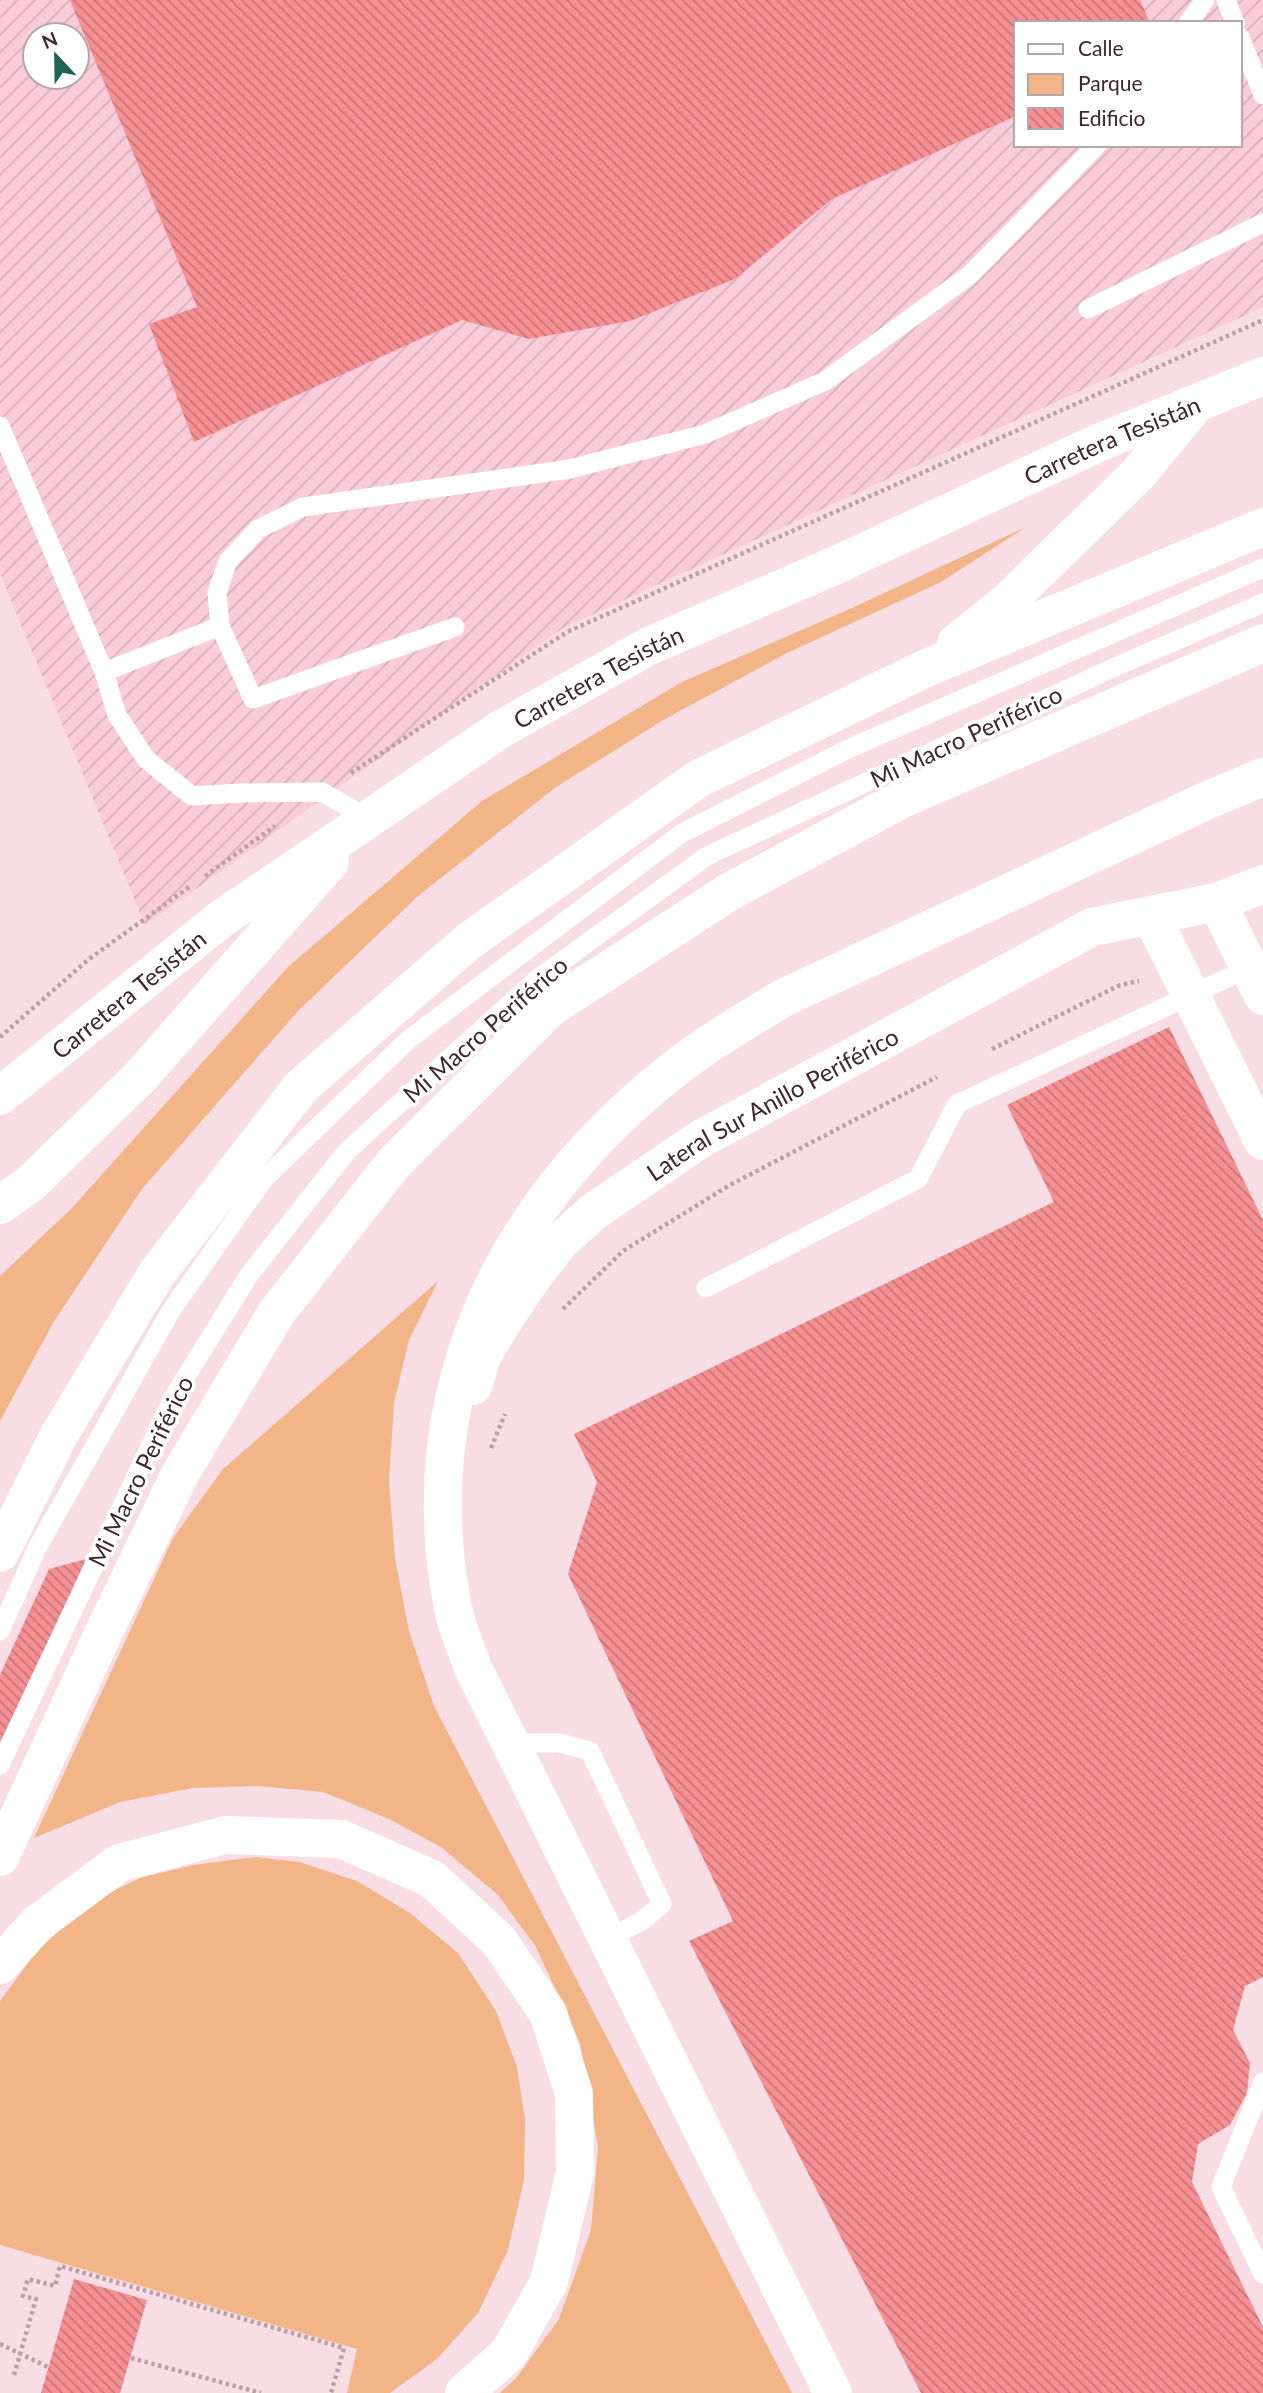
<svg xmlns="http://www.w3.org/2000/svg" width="1263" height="2393" font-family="Lato,sans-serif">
  <defs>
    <pattern id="industrial-furrows" width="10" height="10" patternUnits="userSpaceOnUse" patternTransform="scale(1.75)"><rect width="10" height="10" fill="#faccda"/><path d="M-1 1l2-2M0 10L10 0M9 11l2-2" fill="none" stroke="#d7afbb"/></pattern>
    <pattern id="building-back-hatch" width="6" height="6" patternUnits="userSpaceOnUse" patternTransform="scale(1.75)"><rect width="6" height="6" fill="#f58f93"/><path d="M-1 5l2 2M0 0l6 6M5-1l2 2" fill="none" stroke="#c87578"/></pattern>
  </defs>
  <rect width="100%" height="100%" fill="#f9dde5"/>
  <path fill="url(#industrial-furrows)" fill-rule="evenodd" d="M0,0H1263V307L563,628L145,925L0,574ZM1016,23H1240V145H1016ZM35,35H77V77H35Z"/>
  <path fill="#f2b588" d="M1026,527L941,582L787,653L665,719L556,787L418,896L298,1011L142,1189L53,1323L0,1421V1276L71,1209L288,967L482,801L682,682L852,608Z
    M438,1281L409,1340L394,1403L389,1482L395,1558L409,1631L434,1706L792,2393H500L516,2378L559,2319L591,2230L598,2147L580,2043L536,1947L498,1895L441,1847L389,1819L323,1792L258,1786L193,1788L120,1802L34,1838L173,1538L223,1469Z
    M256,1857L299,1862L357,1881L410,1913L458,1953L496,2011L517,2067L525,2119L524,2180L508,2250L478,2313L437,2359L390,2393H347L357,2349L0,2245V2001L37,1951L90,1902L140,1878L193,1865Z"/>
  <path fill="url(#building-back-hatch)" d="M70,0H1140L1150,23H1016V116L832,199L735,279L630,321L529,339L462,320L194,442L149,324L197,307Z
    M1169,1027L1263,1220V1977L1245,1986L1233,2030L1250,2063L1247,2093L1230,2125L1198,2144L1192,2182L1263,2327V2393H921L689,1941L733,1921L568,1574L597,1482L574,1434L1054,1202L1007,1105Z
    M86,1559L0,1749V1675L49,1569Z
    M74,2279L147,2300L120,2393H41Z"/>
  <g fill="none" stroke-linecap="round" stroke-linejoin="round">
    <path stroke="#bba0a9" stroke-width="4.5" stroke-dasharray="3.5 3.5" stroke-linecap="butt" d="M351,773L567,632L1263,320
      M205,876L275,826
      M0,1037L89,959L192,885
      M992,1049L1120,985L1139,981
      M563,1309L623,1251L730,1185L937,1077
      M491,1448L505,1414
      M0,2344L48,2367
      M131,2358L261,2393
      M14,2375L36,2299L23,2296L28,2279L55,2286L60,2266L344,2348L331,2393"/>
    <path stroke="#fff" stroke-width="19" d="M1226,0L1235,23
      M1188,23L1205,0
      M1240,37L1263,95
      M1088,309L1263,223
      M0,426L104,672L117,715L146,759L192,796L239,793L322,792L368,818
      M220,626L253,699L455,627
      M104,672L220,626L217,593L228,561L258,529L303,507L570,469L705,434L825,381L971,274L1097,145
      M706,1288L918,1179L957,1104L1249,968
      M0,1631L37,1548L172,1309L264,1179L408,1040L682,833L848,749L1263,568
      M511,1743H559L590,1751L662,1904L642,1921L607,1939
      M0,1765L174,1396L249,1275L347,1151L536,980L707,856L1115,667L1263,603
      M1263,2082L1221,2187L1263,2274"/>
    <path stroke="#fff" stroke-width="38" d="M1217,902L1263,996
      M1151,915L1263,1141"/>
    <g stroke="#fff" stroke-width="38">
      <path id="s1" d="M0,1096L221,919L501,729L649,646L834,566L1098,443L1263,376"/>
      <path d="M0,1205L31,1183L140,1077L330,862"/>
      <path id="s2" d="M473,1386L482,1356L505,1318L532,1278L560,1242L593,1212L699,1140L1092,927L1217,902L1263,884"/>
    </g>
    <path stroke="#fff" stroke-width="38" d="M833,2393L473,1668C466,1648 457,1628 453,1608C410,1387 507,1197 681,1064C713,1039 749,1019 783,998L1208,800L1263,777"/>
    <path stroke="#fff" stroke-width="38" d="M956,643L1007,602L1139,473L1195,405
      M0,1553L59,1435L157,1273L301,1087L469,941L698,779L924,669L1263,527
      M0,1857L102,1636L180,1474L277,1312L394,1163L550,1008L729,892L902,799L1263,643
      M0,1965L38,1923L119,1863L225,1835L341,1839L432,1879L499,1941L548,2013L574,2093L575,2173L549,2282L509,2353L464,2393"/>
  </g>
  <g text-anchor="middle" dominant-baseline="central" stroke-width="7" stroke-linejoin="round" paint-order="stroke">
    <g font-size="24" fill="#3f262f" stroke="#fff">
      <text stroke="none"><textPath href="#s1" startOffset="1298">Carretera Tesistán</textPath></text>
      <text stroke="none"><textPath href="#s1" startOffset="732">Carretera Tesistán</textPath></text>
      <text transform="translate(966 736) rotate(-25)">Mi Macro Periférico</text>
      <text stroke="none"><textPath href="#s1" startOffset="164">Carretera Tesistán</textPath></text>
      <text transform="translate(485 1029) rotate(-41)">Mi Macro Periférico</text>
      <text stroke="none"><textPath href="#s2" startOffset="424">Lateral Sur Anillo Periférico</textPath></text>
      <text transform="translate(140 1471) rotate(-64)">Mi Macro Periférico</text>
    </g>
  </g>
  <rect x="1014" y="21" width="228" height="126" fill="#ffffff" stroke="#b2a8ac" stroke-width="2"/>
  <rect x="1028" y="44" width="35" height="10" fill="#ffffff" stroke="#b2a8ac" stroke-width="2"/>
  <text x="1078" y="56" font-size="21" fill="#3f262f">Calle</text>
  <rect x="1028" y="74" width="35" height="21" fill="#f2b588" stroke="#b2a8ac" stroke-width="2"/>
  <text x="1078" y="91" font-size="21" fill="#3f262f">Parque</text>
  <rect x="1028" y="108" width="35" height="21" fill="url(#building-back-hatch)" stroke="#b2a8ac" stroke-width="2"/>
  <text x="1078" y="126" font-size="21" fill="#3f262f">Edificio</text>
  <g transform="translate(56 56) rotate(338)"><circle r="33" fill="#ffffff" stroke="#b2a8ac" stroke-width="2"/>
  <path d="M0-5L12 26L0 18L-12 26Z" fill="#1d6356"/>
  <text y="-10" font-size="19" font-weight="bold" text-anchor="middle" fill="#3f262f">N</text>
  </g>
</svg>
